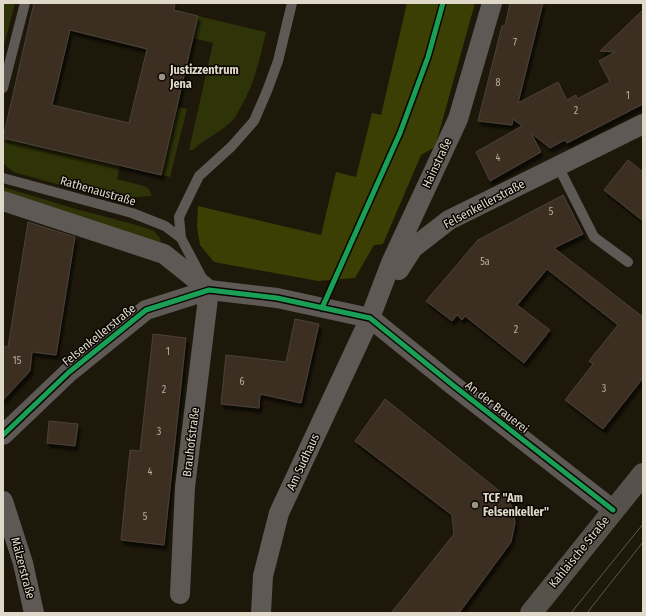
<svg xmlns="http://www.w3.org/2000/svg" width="646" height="616" font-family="'Fira Sans Condensed',sans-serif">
  <defs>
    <filter id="shadow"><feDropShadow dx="2.5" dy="4.5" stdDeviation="1" flood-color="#0009"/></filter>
  </defs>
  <rect width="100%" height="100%" fill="#1d180a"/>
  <path fill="#2f3308" d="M3,3H15L3,49Z
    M198,16L266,32C260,58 255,82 242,105C239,109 237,115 234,119C222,132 205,138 193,150H189L213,43L193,38Z
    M177,107L187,109L170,177L161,175Z
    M3,138L120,166L117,179L144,186L149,189L152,196L135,197L134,202L100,196L13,172L3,163Z
    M3,187L76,209L133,224L154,231L160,238L161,245L3,192Z"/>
  <path fill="#3b3f03" d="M407,3H475L435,147L421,155L383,244L374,245L355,278L318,281L214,262L200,245L197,227L198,206L321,235L336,172L356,177L372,113L381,115Z"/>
  <path fill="#3e2e23" stroke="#4a4239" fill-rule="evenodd" filter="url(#shadow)" d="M34,3H175L174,10L198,16L161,175L3,138ZM70,30L147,49L129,123L52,105Z
    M510,3H543L518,103L558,82L567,100L576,95L577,99L610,82L599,61L615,52L600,51L643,10V104L567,143L565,140L550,148L531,133L541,152L490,181L476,152L522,126L513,119L512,125L478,121L502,26H505Z
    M628,160L643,172V221L604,190Z
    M563,195L583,234L554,248L643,317V378L603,429L565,400L593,364L589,361L618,325L547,269L517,305L550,330L524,363L465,316L462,320L457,315L452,321L426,301L478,240Z
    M28,222L75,237L56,355L32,352L30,371L3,400V346L8,347Z
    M295,319L319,324L301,403L260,394L259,408L221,404L226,355L286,362Z
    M153,334L186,338L164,545L121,540L130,450L140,451Z
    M385,399L508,498L514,512L515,523L511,542L459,613H391L454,534L452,515L355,441Z
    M49,421L78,424L75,446L47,443Z"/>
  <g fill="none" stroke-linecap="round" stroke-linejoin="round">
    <path stroke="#5e5955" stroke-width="10" d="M3,88L25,3
      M558,166L594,237L628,262
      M3,178L132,213L165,226L181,238
      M202,278L181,238L179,217L199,176L231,147L254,121L267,91L278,61L292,3"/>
    <path stroke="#5e5955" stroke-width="20" d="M3,201L164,254L209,290L185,487L180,594
      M399,270L413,248L449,220L643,124
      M3,435L68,373L146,310L209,290L277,298L370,318L454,386L613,510
      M3,501L23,563L34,613
      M261,613L263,576L279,513L370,318L391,263L458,119L492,3"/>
    <path stroke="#56514a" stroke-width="22" d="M531,613L643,474"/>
    <path stroke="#5e5951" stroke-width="1" d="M571,613L643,524
      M587,613L643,542"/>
    <g stroke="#0a0601" stroke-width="8">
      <path id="cycleway" d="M322,308L400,133L428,57L443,3
        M3,435L68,373L146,310L209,290L277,298L370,318L454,386L613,510"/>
    </g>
    <use href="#cycleway" stroke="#1a9f57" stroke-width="5"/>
  </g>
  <g fill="#9c9587" stroke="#0a0601" stroke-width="1.5">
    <circle cx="162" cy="77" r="4"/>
    <circle cx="475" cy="505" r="4"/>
  </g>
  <g text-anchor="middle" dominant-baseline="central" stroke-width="3" stroke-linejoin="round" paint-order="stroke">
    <g font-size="10" fill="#b8aea0">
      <text x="515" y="43">7</text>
      <text x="498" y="83">8</text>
      <text x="628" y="96">1</text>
      <text x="576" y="111">2</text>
      <text x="498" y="158">4</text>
      <text x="551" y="212">5</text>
      <text x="485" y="262">5a</text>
      <text x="516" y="330">2</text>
      <text x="168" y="352">1</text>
      <text x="17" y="361">15</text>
      <text x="242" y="382">6</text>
      <text x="604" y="389">3</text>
      <text x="164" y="390">2</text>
      <text x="159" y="432">3</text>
      <text x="150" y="472">4</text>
      <text x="145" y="517">5</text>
    </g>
    <g font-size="12" font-weight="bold" fill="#e0d9ca" stroke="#0a0601" text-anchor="start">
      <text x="170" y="70">Justizzentrum<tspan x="170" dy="14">Jena</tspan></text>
      <text x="483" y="498">TCF "Am<tspan x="483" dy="14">Felsenkeller"</tspan></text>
    </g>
    <g font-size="12" fill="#e0d9ca" stroke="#0a0601">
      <text transform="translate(437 163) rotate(-65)">Hainstraße</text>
      <text transform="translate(98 191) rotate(16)">Rathenaustraße</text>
      <text transform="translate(484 204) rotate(-28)">Felsenkellerstraße</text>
      <text transform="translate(99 335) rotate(-39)">Felsenkellerstraße</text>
      <text transform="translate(497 407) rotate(38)">An der Brauerei</text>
      <text transform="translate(191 442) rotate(-83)">Brauhofstraße</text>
      <text transform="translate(303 462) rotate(-65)">Am Sudhaus</text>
      <text transform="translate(579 552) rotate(-51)">Kahlaische Straße</text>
      <text transform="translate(23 568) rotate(75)">Mälzerstraße</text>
    </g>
  </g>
  <rect width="646" height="616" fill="none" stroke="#e0d9ca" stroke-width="8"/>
</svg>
